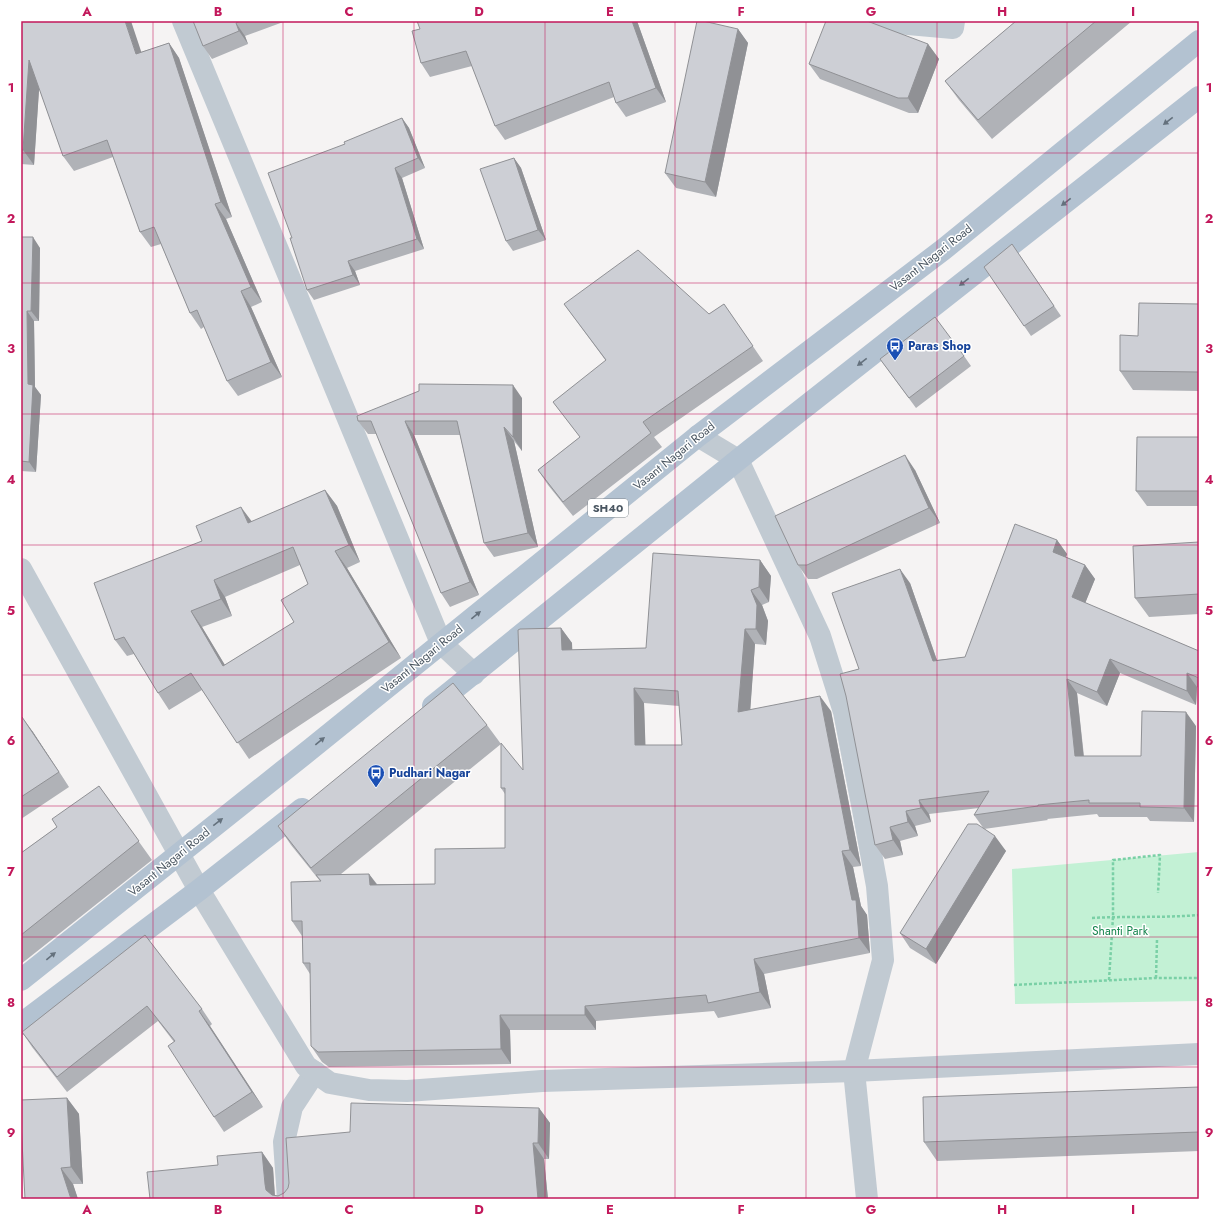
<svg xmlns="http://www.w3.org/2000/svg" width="1220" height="1220" font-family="Jost,sans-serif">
  <rect width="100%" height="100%" fill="#f5f3f3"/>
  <path fill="#c3f1d5" d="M1199,852V1001L1015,1004L1012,869Z"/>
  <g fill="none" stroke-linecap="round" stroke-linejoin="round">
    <path stroke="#7ad0a6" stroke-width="2.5" stroke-dasharray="3 2" stroke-linecap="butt" d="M1092,918C1128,916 1163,918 1199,915
      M1156,978L1157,940
      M1109,980L1113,917V860L1160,855L1158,893
      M1014,985L1156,978H1199"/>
    <path stroke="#c1cad2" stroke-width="22" d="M183,21L441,643L474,674
      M875,21L953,28L954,21
      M698,436L738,460L820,636L844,712L864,815L877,886L883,960L854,1071L867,1199
      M21,569L199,890
      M288,1199L284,1142L292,1107L315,1072"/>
    <path stroke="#c1cad2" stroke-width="22" d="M199,890L306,1066L330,1083L369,1090L407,1091L542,1081L854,1071L1199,1054"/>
    <path stroke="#b3c2d1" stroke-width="22" d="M433,706L749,451L1199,97
      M21,980L312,748L698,436L944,249L1199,41
      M21,1024L199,890L302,809"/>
  </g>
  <path fill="#b0b2b7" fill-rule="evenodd" d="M21,21L141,52L169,43L179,58L232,217L226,219L262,302L251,307L282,377L238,396L227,381L204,327L201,329L190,313L161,244L151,247L140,232L113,157L74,171L63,156L39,88L34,165L21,164Z
    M193,21H286L245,36L248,44L212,59L203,46Z
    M637,21L666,102L626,117L616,103L614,97L505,140L495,126L472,66L430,77L421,63L412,31Z
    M1016,21H1132L992,139L959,100L945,81Z
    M738,29L748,43L716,197L676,188L665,173Z
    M928,44L939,59L918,113H909L820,79L809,64Z
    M402,118L409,128L425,168L402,178L424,249L355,271L360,285L314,300L307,290L345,144Z
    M514,158L521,168L546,240L513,251L506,241Z
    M21,237L40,248L39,321H34L35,387L41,395L36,472L21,471Z
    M1012,244L1061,316L1031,336L984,267Z
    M564,304L709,314L724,304L763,361L654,437L662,447L573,516L548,485L538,470L580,437L553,402L606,361Z
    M1199,304V391L1133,390L1120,371L1138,336Z
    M964,356L971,366L916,408L880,359Z
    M522,398V451L514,441L538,547L494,557L484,543L460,435H414L479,595L450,607L441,593L377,434H368L358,421Z
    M1199,437V506H1147L1136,491Z
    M915,470L940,523L817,579H808L798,565Z
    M325,490L337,506L360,562L347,568L401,658L249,759L202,690L169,710L158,693L134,654L127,656L115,640L202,541L252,522ZM300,565L308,584L294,622L225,665L202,627L232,616L225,597Z
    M1057,540L1067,554L1066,557L1085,565L1095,579L1085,603L1199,651V688L1197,687L1196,705L1120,673L1107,706L1077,693L1084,756H1141L1196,726L1194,822L1150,821L1147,817H1099L1097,814L1047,819L1048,820L984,829L1006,851L936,964L910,948L900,933L984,829L974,815L979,808L929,814L931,822L915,826L918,836L900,841L903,855L885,859L875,845L859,669L910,583L937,660L965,657Z
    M1199,542V614L1149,617L1135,598Z
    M760,560L771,576L769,602L762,605L768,621L766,645L755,644L750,710L831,711L861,866L853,867L861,906L867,915L870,953L764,974L771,1008L718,1018L714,1011L596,1021V1030H510L511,1064L329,1067L322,1062L311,1046L310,974L303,963L302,936L292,921L320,881L291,845L278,826L487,725L501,744L341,874H369L377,884H435L505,848V794L501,788L523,770L561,628L572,643V650L646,648ZM644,703L679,706L682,745H645Z
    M21,718L33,732L69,787L21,819Z
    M99,786L152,860L21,964V853L57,827Z
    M145,935L202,1009L212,1024L210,1026L263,1107L224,1132L214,1117L174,1042L158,1021L67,1092L32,1047L22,1032Z
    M1199,1087V1151L937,1161L924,1142Z
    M67,1098L79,1114L83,1184H73L78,1199H25Z
    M539,1108L550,1123L549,1159H544L548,1199H150L218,1165L262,1152L273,1168L275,1195L278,1196L284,1193L350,1132Z"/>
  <path fill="#909195" d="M125,21H131L147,69L136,54Z
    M632,21H637L666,102L656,88Z
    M236,23L245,36L248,44L239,31Z
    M738,29L748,43L716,197L705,182Z
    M169,43L179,58L232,217L221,202Z
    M928,44L939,59L918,113L908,98Z
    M29,60L40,76L34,165L23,150Z
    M402,118L409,128L425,168L418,158Z
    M514,158L521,168L546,240L538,230Z
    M395,168L402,178L424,249L417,239Z
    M215,204L226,219L262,302L251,287Z
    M33,237L40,248L39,321L31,311Z
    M348,261L355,271L360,285L353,275Z
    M241,291L251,307L282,377L271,362Z
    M27,311L34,321L35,387L41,395L36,472L29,462Z
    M513,385L522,398V451L513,437Z
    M405,421L414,435L479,595L470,582Z
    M504,427L514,441L538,547L528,533Z
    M905,455L915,470L940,523L929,508Z
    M325,490L337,506L360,562L349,545Z
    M241,507L253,523H248Z
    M1057,540L1067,554L1063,566L1053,552Z
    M335,551L347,568L401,658L389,642Z
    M760,560L771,576L769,602L759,587Z
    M1085,565L1095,579L1082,611L1072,597Z
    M900,569L910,583L942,675L933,661Z
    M214,580L225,597L232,616L221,599Z
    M751,590L762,605L768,621L766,645L756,629Z
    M191,611L202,627L235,682L223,666Z
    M561,628L572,643L573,665L562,650Z
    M745,629L755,644L749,728L738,712Z
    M1110,659L1120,673L1107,706L1097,692Z
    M1187,673L1197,687L1196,705L1187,691Z
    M1067,679L1077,693L1085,770L1075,756Z
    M634,688L644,703L646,760L635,745Z
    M820,696L831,711L861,866L850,850Z
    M1186,712L1196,726L1194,822L1184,808Z
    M22,717L33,732L69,787L59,772Z
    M919,800L929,814L931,822L921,808Z
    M906,811L915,826L918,836L908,822Z
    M890,827L900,841L903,855L893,840Z
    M995,836L1006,851L936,964L926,949Z
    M842,851L853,867L861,906L867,915L870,953L859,938Z
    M369,874L380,889L370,885Z
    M754,959L764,974L771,1008L760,992Z
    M585,1006L596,1021V1030L585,1015Z
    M199,1011L210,1026L263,1107L252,1092Z
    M500,1015L510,1030L511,1064L501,1049Z
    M67,1098L79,1114L83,1184L71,1167Z
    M539,1108L550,1123L549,1159L538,1143Z
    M533,1143L544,1159L548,1199H538Z
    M262,1152L273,1168L275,1199L266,1190L265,1184Z
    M61,1168L73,1184L78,1199H71Z"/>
  <path fill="#cdcfd5" stroke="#909195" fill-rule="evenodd" d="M21,21H125L136,54L169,43L221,202L215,204L251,287L241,291L271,362L227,381L197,310L190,313L154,227L140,232L107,140L63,156L29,60L23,150H21Z
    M193,21H240L236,23L239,31L203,46Z
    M417,21H632L656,88L616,103L609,82L495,126L466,51L421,63L412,31L420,29Z
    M697,21H703L738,29L705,182L665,173Z
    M826,21H867L928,44L908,98H898L809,64Z
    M1016,21H1096L978,120L945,81Z
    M402,118L418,158L395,168L417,239L348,261L353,275L307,290L290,238H292L268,173L345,144L344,142Z
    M514,158L538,230L506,241L480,169Z
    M21,237H33L31,311H27L28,384L33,385L29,462L21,461Z
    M1012,244L1054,306L1024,326L984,267Z
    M638,250L709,314L724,304L753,346L643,422L651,433L563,502L538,470L580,437L553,402L606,360L564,304Z
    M1139,303L1199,304V372L1120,371V335L1138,336Z
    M935,317L964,356L909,398L880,359Z
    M419,384L513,385V437L504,427L528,533L484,543L457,421H405L470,582L441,593L371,421H358L357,416L419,391Z
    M1137,437H1199V491H1136Z
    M905,455L929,508L807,565H798L775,516Z
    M325,490L349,545L335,551L389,642L237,743L191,673L158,693L124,637L115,640L94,583L202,541L196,526L241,507L248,523ZM293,547L308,584L281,600L294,622L223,666L191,611L221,599L214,580Z
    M1015,524L1057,540L1053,552L1085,565L1072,597L1199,651V678L1187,673V691L1110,659L1097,692L1067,679L1075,756H1141L1142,711L1186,712L1184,808L1140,807V803H1089V800L1038,805V806L974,815L989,791L919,800L921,808L906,811L908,822L890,827L893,840L875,845L846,696L840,674L859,669L832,593L900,569L933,661L965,657Z
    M1199,542V594L1135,598L1133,546Z
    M653,553L760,560L759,587L751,590L757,605L756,629H745L738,712L820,696L850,850L842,851L852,900H856L859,938L754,959L760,992L708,1003L706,995L585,1006V1015H500L501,1049L318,1052L311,1046L310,963H303L302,921H292L291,882L321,881L316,875L369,874L370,885L435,884V849L505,848V788H501V743L523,770L518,630L520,629L561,628L562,650L646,648ZM634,688L678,691L682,745H635Z
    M453,683L487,725L311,868L278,826Z
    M22,717L59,772L21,797V718Z
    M99,786L139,841L21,935V853L57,827L52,819Z
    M968,824H977L995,836L926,949L900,933Z
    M145,935L202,1009L199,1011L252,1092L214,1117L168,1046L175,1041L147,1006L57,1077L22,1032Z
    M1199,1087V1132L924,1142L923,1097Z
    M67,1098L71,1167L61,1168L71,1199H25L21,1122V1100Z
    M351,1103L539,1108L538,1143H533L538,1199H150L147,1172L218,1165L217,1156L262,1152L265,1184L266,1190L272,1195L278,1196L284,1193L288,1188L289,1183L286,1138L350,1132Z"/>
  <defs><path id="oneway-solid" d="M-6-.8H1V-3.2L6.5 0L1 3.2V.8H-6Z"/></defs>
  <g fill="#64717d">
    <use href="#oneway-solid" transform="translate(1168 121) rotate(142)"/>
    <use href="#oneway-solid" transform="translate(1066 202) rotate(142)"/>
    <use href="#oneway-solid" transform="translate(964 282) rotate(142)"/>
    <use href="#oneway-solid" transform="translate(862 362) rotate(142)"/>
    <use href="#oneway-solid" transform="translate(476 615) rotate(-39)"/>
    <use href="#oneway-solid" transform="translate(320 741) rotate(-39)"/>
    <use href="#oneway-solid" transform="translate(218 822) rotate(-38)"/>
    <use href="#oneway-solid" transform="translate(51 956) rotate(-39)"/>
  </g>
  <path fill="none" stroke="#c2185b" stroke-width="1" stroke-opacity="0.55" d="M153,21V1199M283,21V1199M414,21V1199M545,21V1199M675,21V1199M806,21V1199M937,21V1199M1067,21V1199M21,153H1199M21,283H1199M21,414H1199M21,545H1199M21,675H1199M21,806H1199M21,937H1199M21,1067H1199"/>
  <defs>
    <g id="bus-pin" transform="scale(0.9)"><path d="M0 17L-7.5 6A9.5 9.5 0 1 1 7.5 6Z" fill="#1a4fb4" stroke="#fff"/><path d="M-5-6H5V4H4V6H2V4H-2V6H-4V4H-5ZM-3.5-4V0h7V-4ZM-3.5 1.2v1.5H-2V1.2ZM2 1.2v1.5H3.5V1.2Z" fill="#fff"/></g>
  </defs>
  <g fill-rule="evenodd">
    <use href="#bus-pin" x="895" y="346"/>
    <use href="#bus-pin" x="376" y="773"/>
  </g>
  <g text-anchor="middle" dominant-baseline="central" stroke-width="3" stroke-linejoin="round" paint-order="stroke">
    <rect fill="#fff" stroke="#808990" stroke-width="1" x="588" y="499" width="40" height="18" rx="3"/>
    <g font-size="11" font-weight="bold" fill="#4a5661">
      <text x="608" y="508">SH40</text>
    </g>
    <g font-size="12" fill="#4a5661" stroke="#fff">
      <text transform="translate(931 258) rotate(-38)">Vasant Nagari Road</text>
      <text transform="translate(674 456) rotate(-39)">Vasant Nagari Road</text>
      <text transform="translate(422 659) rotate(-39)">Vasant Nagari Road</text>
      <text transform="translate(169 862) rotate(-39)">Vasant Nagari Road</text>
    </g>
    <g font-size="12" font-weight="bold" fill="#164399" stroke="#fff" text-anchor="start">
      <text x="908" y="346">Paras Shop</text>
      <text x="389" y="773">Pudhari Nagar</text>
    </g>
    <g font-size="12" fill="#17864f" stroke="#fff">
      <text x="1120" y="931">Shanti Park</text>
    </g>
  </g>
  <rect width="1220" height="1220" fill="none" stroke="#ffffff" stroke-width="44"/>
  <rect x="22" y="22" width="1176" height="1176" fill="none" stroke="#c2185b" stroke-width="1.5"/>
  <g font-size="13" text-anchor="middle" font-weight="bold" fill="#c2185b">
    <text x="87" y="16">A</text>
    <text x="218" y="16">B</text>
    <text x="349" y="16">C</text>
    <text x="479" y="16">D</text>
    <text x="610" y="16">E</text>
    <text x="741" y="16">F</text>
    <text x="871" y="16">G</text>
    <text x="1002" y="16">H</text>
    <text x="1133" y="16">I</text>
    <text x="11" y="92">1</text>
    <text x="1209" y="92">1</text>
    <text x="11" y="223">2</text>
    <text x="1209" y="223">2</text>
    <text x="11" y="353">3</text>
    <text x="1209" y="353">3</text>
    <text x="11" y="484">4</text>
    <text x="1209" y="484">4</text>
    <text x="11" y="615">5</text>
    <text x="1209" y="615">5</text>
    <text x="11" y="745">6</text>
    <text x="1209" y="745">6</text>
    <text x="11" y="876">7</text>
    <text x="1209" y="876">7</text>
    <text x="11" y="1007">8</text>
    <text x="1209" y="1007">8</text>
    <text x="11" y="1137">9</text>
    <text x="1209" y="1137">9</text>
    <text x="87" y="1214">A</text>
    <text x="218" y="1214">B</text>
    <text x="349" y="1214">C</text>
    <text x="479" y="1214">D</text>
    <text x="610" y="1214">E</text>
    <text x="741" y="1214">F</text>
    <text x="871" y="1214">G</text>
    <text x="1002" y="1214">H</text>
    <text x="1133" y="1214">I</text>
  </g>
</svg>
